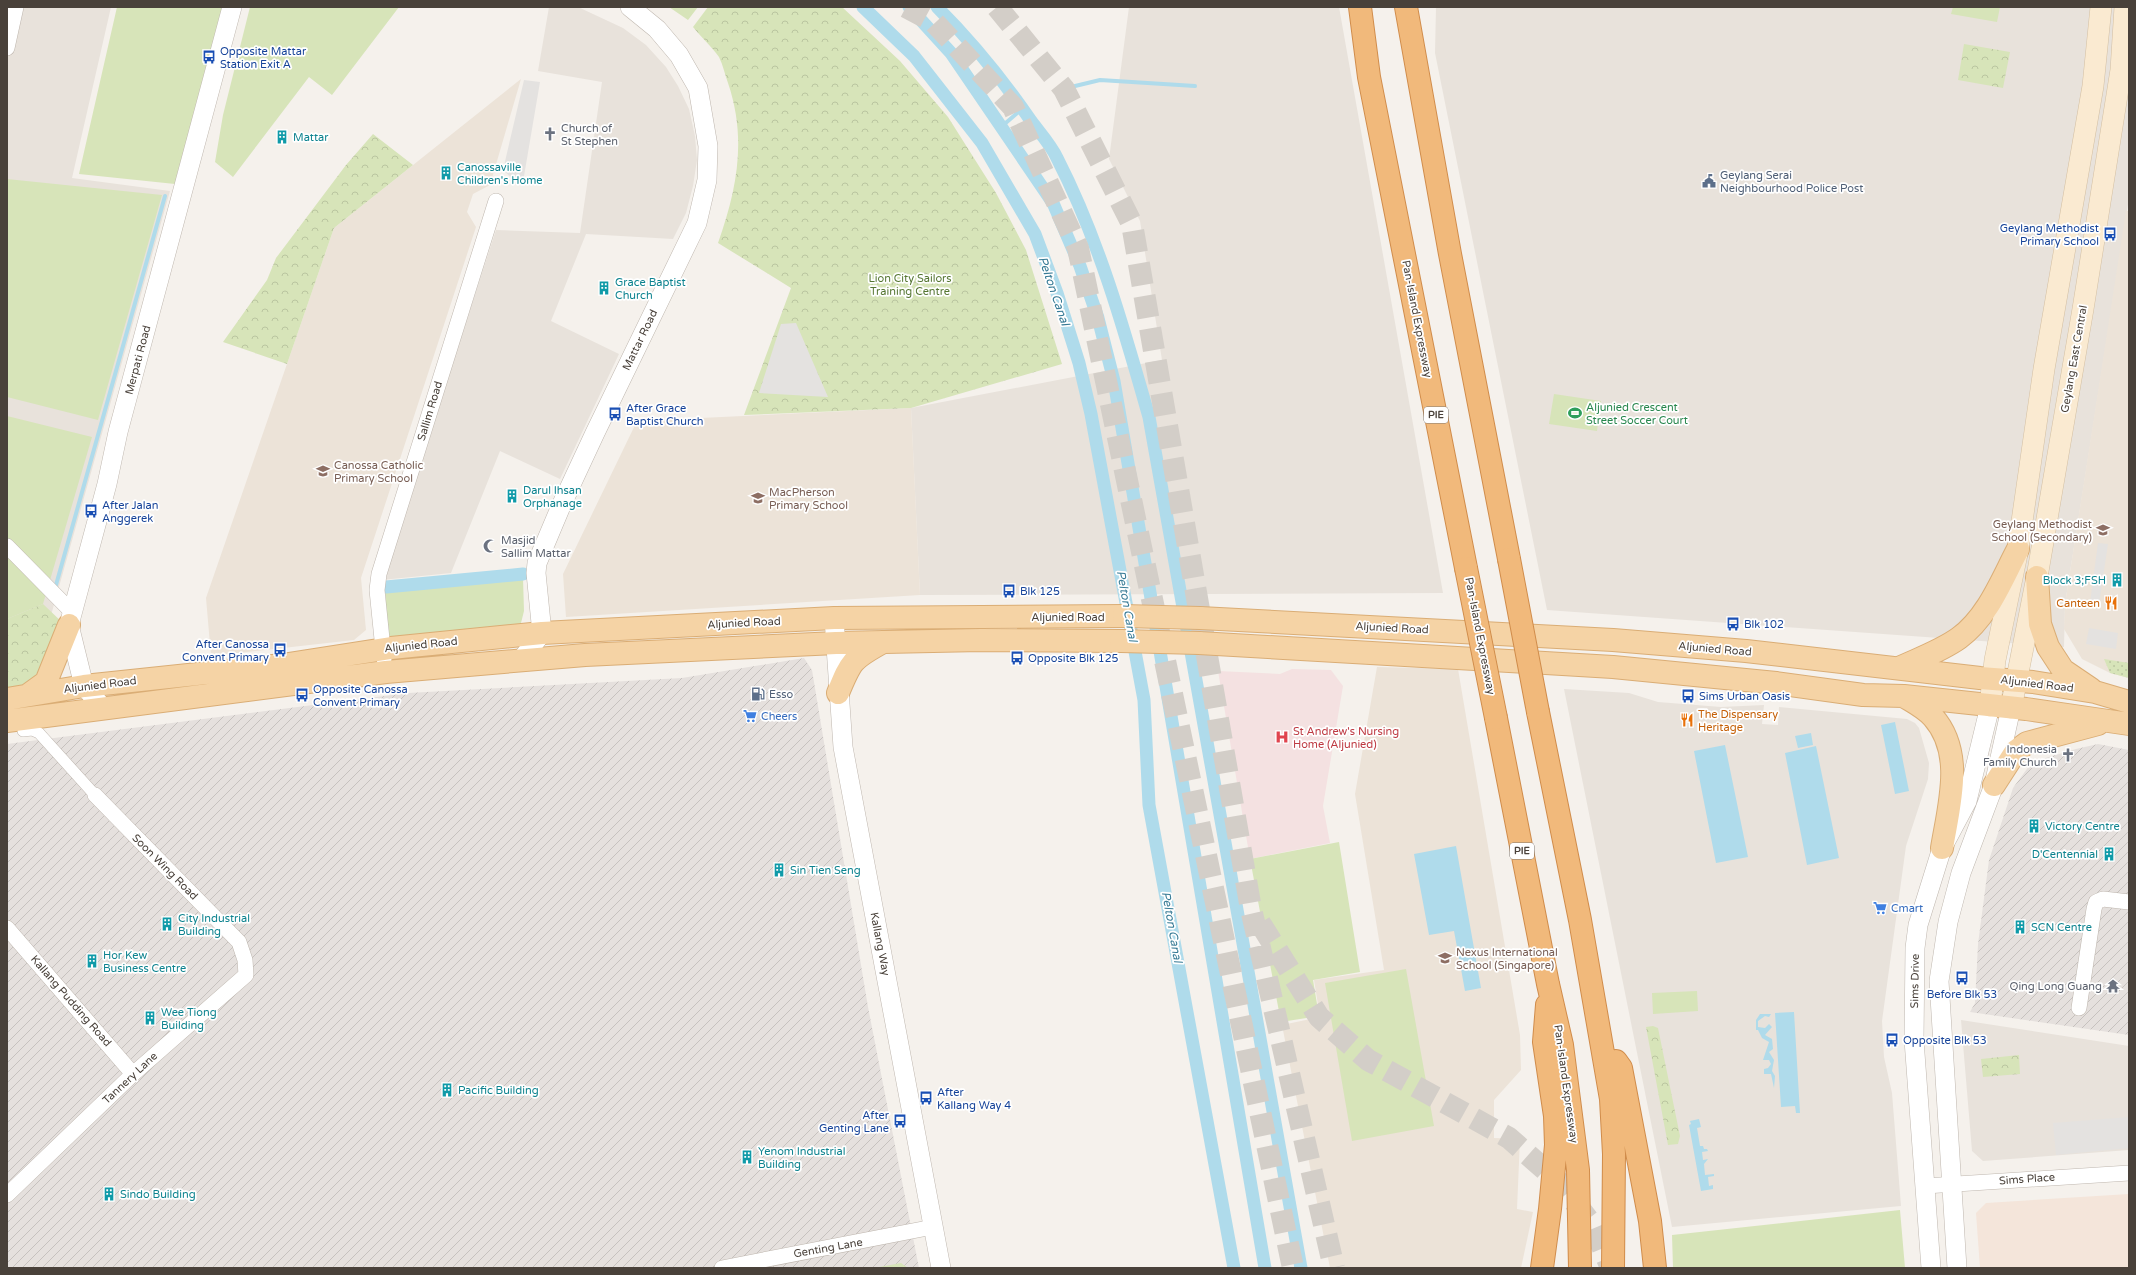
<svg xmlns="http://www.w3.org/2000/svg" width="2136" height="1275" font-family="'Varela Round',sans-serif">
  <defs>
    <pattern id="industrial-furrows" width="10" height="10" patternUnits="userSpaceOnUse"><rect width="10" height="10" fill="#e5e0dd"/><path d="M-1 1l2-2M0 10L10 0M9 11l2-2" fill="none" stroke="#c6c1be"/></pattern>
    <pattern id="park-crowns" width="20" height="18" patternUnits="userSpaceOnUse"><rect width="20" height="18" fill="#d7e4b9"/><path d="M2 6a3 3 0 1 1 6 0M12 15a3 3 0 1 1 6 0" fill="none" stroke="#bac5a0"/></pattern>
    <pattern id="garden-dots" width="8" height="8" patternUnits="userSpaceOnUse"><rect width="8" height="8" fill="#d7e4b9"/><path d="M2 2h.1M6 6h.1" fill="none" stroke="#bac5a0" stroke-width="1.8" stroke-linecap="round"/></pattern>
  </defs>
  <rect width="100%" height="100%" fill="#f5f1ec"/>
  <path fill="#e8e2db" d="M7,7H111L72,178L170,191L41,651L7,664Z
    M549,7H578L623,28L646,45L666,67L678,86L689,109L695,136L697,160L693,186L686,213L673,239L586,234L551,321L619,354L560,479L500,451L451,573L382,580L496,230L580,233L602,82L538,71Z
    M1129,7H1339L1443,593L920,595L911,408L1162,360L1140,221L1109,159Z
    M1436,7H2129V198L2065,604L2064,647L1547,610L1435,53Z
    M1564,689L1629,693L1658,702L1721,707L1764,705L1762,724L1778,725L1779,707L1907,719L1915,723L1919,728L1929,763L1928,779L1906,846L1882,1021L1884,1057L1892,1093L1901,1206L1672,1227Z
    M1961,1020L2129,1046V1150L1983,1161L1972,1151Z"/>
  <path fill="#f4e5da" d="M2129,1194V1268H1980L1976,1213L1986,1203Z"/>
  <path fill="url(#industrial-furrows)" d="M804,658L812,670L868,1007L919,1268H7V744L408,693L682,678Z
    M2098,744L2129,750V1035L1970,1012L1975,1003L1978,944L1989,860L2013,788L2032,762L2076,749Z"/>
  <path fill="#ece3d8" d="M521,79L490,185L473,194L467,212L476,227L361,578L366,630L354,640L211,656L206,598L334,228Z
    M2126,211H2129V678L2110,673L2082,659L2064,629L2065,604Z
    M911,408L920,595L566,617L563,574L637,421Z
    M1377,667L1458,669L1520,1035L1521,1070L1494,1100V1138L1520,1139L1517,1209L1533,1212L1521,1268H1330L1282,1025L1320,1017L1314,980L1384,970L1355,794Z"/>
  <path fill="#f4e1e1" d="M1292,669L1331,670L1343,686L1323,806L1330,843L1250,859L1218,671L1280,674Z"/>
  <path fill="#d7e4b9" d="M117,7H223L175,184L79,174Z
    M250,7H399L332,95L309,77L233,177L215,162L223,115Z
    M669,7H698L688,20Z
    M1953,7H2000L1997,22L1951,14Z
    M7,179L162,195L98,420L7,397Z
    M1554,394L1601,401L1597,431L1549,424Z
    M7,416L92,437L43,604L7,619Z
    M523,578L524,611L521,623L513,629L394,641L388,634L385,590Z
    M1339,842L1360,972L1313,980L1319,1016L1281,1022L1250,859Z
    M1406,969L1434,1126L1352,1141L1325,983Z
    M1697,991L1698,1011L1653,1014L1652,993Z
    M1900,1210L1905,1268H1673L1672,1235Z
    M901,1263L908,1268H874Z"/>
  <path fill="url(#park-crowns)" d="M708,7H842L900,61L948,117L996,193L1026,250L1062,364L911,408L744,415L791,288L718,243C737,189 747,139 728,83C725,75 723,65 719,57C712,47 701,37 693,27Z
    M1964,44L2010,52L2003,88L1958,80Z
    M373,134L413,165L334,228L287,364L223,342L267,280L276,258L346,165Z
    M43,604L64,624C52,648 36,690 7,694V619Z
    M1653,1026L1658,1028L1680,1136L1678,1144L1668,1145L1646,1027Z
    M2019,1055L2020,1074L1983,1077L1981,1059Z"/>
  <path fill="url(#garden-dots)" d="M2104,659L2129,663V678L2110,673Z"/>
  <path fill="#e4e2e0" d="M524,80L540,82L523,182L515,181L503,170Z
    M796,323L828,397L759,393L781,324Z
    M2098,543L2108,544L2099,604L2090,603Z
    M2089,628L2118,633L2116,649L2086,644Z
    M2129,1117V1148L2056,1155L2053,1123Z"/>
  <path fill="#afdbeb" d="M1895,722L1909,791L1895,794L1881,725Z
    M1811,733L1813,745L1798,748L1795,736Z
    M1725,745L1748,857L1716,863L1694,751Z
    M1816,746L1839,858L1807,865L1785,753Z
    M1456,846L1481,988L1465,991L1454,931L1429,935L1414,854Z
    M1794,1012L1800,1113H1796L1795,1106L1781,1107L1775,1013Z
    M1760,1014H1771L1769,1017L1765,1016L1758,1021V1027L1765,1028L1769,1024L1772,1027L1765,1035L1772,1039L1773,1049L1769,1052L1774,1060L1772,1071L1775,1076L1774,1088L1771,1074H1764V1069L1768,1068L1771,1064L1769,1060H1763L1769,1042L1762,1038L1758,1030H1756V1020Z
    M1699,1119L1701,1127L1697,1128L1700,1146H1703L1704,1149H1707L1708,1151L1702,1152L1703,1160L1708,1159L1704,1164L1705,1175L1714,1174V1176L1708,1177L1709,1186L1713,1185V1189L1701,1191L1689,1125L1691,1124L1690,1121Z"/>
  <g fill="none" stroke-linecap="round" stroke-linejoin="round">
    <path stroke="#afdbeb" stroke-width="4" d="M1071,87L1100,80L1195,86
      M1001,127L1023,108
      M56,585L165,196"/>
    <path stroke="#afdbeb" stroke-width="13" d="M863,7L914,56L982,143L1035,234L1057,293L1079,363L1091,414L1144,700L1149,805L1234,1268
      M909,7L951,53L1053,203L1080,266L1098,318L1114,381L1265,1268
      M937,7C972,42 1003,80 1031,121C1040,133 1051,145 1057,158C1099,240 1124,329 1149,417L1301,1268
      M386,587L523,574"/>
    <path stroke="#d3cec8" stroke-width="22" stroke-dasharray="22 11" stroke-linecap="butt" d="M906,7L934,22L1013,107L1078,248L1293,1268
      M997,7L1064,89L1132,224L1251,909L1334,1268
      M1260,923L1319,1017L1368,1060L1509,1138L1560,1183L1594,1227L1611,1268"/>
    <g stroke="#bfb7af" stroke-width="12">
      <path id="pedestrian" d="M23,731L32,730L39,733L95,795"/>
    </g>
    <g stroke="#bfb7af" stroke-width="16">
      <path id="minor" d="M7,48L16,7
        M7,546L72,612
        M384,659L377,590L379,574L496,201
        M7,928L133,1074
        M2079,1008L2094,909L2096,902L2103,899L2129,902
        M1925,1186L2129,1173
        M7,1195L133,1074L246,975L245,960L239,942L95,795
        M722,1268L933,1227"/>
    </g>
    <g stroke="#bfb7af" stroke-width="20">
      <path id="tertiary" d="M834,618L843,747L941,1268
        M521,660L542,633L536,573L537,563L561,506L595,433L697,223L707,180L708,146L698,88L679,55L657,29L630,7
        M103,708L84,686L69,625L107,484L118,432L232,7
        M1931,1268L1914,1040L1915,948L1918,925L1942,848L1967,801L1990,706
        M1957,1268L1939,981L1948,922L1961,873L1994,785L2011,708"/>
    </g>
    <g stroke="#d3bfa2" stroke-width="22">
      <path id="secondary" d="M1990,706L1995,660L2018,549L2044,369L2093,86L2101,7
        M2011,708L2037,577L2083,309L2121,70L2125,7"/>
    </g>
    <g stroke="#daad75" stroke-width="24">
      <path id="primary" d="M2037,577L2040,624L2048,647L2063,670L2091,689
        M1200,618L1613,640L1746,651L1980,678L2033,682L2095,692L2129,702
        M1199,643L1613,667L1776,683L1863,695L1904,696L2026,709L2129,724
        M1899,668C1918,659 1941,651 1959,638C1988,617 2002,579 2018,549
        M838,693C851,661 852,659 883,642
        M28,695L46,682L69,625
        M1905,697C1915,703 1925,708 1933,717C1965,753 1949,805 1942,848
        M7,699L84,686L282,665L391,648L542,633L834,618L1124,616
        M7,721L386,672L585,655L836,643L981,640L1121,641
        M1994,785L2016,751L2027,743L2098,724"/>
    </g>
    <g stroke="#d08c4b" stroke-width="24">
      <path id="motorway" d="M1360,7L1369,77L1466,568
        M1406,7L1450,254L1509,559
        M1538,712L1580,920L1611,1099L1614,1154L1613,1268
        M1496,718L1548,984L1562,1045L1578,1170L1580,1268
        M1616,1061L1621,1068L1650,1221L1655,1268
        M1542,1268L1550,1209L1556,1145L1555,1116L1544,1042L1547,1005"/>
    </g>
    <use href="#pedestrian" stroke="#fff" stroke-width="11"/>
    <use href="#minor" stroke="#fff" stroke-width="15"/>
    <use href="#tertiary" stroke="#fff" stroke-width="19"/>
    <use href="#secondary" stroke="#faead1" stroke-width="21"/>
    <use href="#primary" stroke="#f5d3a5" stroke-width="22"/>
    <use href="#motorway" stroke="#f1b97b" stroke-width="22"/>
    <g stroke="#daad75" stroke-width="24" stroke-linecap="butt">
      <path id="primary-bridge" d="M1124,616L1200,618
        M1121,641L1199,643"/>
    </g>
    <g stroke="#d08c4b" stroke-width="24" stroke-linecap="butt">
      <path id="motorway-bridge" d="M1509,559L1538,712
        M1466,568L1496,718"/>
    </g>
    <use href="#primary-bridge" stroke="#f5d3a5" stroke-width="22"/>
    <use href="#motorway-bridge" stroke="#f1b97b" stroke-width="22"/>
  </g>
  <defs>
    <g id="bus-bare" transform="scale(1.08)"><path d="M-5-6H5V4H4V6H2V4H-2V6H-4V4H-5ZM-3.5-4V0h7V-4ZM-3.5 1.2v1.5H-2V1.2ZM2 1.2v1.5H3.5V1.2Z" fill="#1a4fb4" stroke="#fff" stroke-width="2.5" paint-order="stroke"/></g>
    <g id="church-bare" transform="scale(1.08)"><path d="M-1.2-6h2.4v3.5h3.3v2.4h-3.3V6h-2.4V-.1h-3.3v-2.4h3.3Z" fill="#6b7280" stroke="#fff" stroke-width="2.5" paint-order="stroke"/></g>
    <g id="building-bare" transform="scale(1.08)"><path d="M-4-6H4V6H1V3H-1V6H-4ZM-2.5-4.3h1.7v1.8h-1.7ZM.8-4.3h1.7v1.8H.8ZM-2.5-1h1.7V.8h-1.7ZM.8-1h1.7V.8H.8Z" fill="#0f9aa8" stroke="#fff" stroke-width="2.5" paint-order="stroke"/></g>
    <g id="civic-bare" transform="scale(1.08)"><path d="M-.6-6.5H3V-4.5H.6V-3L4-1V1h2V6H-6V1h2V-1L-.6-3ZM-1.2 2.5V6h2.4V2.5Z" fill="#5c6f8a" stroke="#fff" stroke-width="2.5" paint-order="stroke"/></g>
    <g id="stadium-bare" transform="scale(1.08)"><path d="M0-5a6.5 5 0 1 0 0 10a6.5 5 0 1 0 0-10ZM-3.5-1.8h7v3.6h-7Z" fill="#2e9e5b" stroke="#fff" stroke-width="2.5" paint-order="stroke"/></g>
    <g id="school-bare" transform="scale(1.08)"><path d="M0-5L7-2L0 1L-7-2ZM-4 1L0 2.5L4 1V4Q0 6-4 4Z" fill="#8d6e63" stroke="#fff" stroke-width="2.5" paint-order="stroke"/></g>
    <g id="mosque-bare" transform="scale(1.08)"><path d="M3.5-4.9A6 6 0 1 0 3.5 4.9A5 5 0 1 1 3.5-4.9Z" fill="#6b7280" stroke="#fff" stroke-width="2.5" paint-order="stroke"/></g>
    <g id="restaurant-bare" transform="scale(1.08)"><path d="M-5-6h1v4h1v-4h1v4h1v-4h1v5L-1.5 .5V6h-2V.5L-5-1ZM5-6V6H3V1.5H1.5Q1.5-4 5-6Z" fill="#e8710a" stroke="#fff" stroke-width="2.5" paint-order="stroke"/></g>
    <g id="fuel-bare" transform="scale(1.08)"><path d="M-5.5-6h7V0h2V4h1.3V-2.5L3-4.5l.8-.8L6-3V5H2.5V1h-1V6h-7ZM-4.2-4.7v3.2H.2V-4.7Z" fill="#5c6f8a" stroke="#fff" stroke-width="2.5" paint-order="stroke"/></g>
    <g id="supermarket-bare" transform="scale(1.08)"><path d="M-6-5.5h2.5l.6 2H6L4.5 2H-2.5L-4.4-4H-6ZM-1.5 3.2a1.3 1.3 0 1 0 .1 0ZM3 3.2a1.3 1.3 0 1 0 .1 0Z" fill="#3f7fe0" stroke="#fff" stroke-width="2.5" paint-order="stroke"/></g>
    <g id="hospital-bare" transform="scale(1.08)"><path d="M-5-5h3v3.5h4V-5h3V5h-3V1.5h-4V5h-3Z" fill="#e0444e" stroke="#fff" stroke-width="2.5" paint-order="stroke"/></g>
    <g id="temple-bare" transform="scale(1.08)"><path d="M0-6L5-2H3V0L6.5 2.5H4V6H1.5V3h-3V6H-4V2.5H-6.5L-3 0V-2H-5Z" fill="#6b7280" stroke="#fff" stroke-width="2.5" paint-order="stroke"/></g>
  </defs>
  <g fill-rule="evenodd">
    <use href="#bus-bare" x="209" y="57"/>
    <use href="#church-bare" x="550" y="134"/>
    <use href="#building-bare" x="282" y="137"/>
    <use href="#building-bare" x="446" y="173"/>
    <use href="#civic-bare" x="1709" y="181"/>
    <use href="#bus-bare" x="2110" y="234"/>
    <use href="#building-bare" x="604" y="288"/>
    <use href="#stadium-bare" x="1575" y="413"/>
    <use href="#bus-bare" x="615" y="414"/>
    <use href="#school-bare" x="323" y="471"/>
    <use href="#building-bare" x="512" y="496"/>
    <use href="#school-bare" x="758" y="498"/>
    <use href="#bus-bare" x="91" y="511"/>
    <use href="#school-bare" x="2103" y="530"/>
    <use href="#mosque-bare" x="490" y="546"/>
    <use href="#building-bare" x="2117" y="580"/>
    <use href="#bus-bare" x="1009" y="591"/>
    <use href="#restaurant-bare" x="2111" y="603"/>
    <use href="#bus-bare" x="1733" y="624"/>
    <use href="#bus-bare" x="280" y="650"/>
    <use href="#bus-bare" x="1017" y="658"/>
    <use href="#fuel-bare" x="758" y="694"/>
    <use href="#bus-bare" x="302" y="695"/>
    <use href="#bus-bare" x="1688" y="696"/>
    <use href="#supermarket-bare" x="750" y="716"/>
    <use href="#restaurant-bare" x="1687" y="720"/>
    <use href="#hospital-bare" x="1282" y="737"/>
    <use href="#church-bare" x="2068" y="755"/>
    <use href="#building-bare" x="2034" y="826"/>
    <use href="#building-bare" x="2109" y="854"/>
    <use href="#building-bare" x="779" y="870"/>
    <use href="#supermarket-bare" x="1880" y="908"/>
    <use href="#building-bare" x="167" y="924"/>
    <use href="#building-bare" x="2020" y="927"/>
    <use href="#school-bare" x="1445" y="958"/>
    <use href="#building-bare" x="92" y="961"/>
    <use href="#bus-bare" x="1962" y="978"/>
    <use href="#temple-bare" x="2113" y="986"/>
    <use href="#building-bare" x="150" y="1018"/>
    <use href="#bus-bare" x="1892" y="1040"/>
    <use href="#building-bare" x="447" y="1090"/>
    <use href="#bus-bare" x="926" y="1098"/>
    <use href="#bus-bare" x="900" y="1121"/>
    <use href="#building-bare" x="747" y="1157"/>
    <use href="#building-bare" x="109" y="1194"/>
  </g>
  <g text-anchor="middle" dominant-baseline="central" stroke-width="3.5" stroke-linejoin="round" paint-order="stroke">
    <g fill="#fff" stroke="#807a75" stroke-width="1">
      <rect x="1424" y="407" width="24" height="16" rx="3"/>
      <rect x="1510" y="843" width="24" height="16" rx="3"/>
    </g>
    <g font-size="10" font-weight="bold" fill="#49413a">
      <text x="1436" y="415">PIE</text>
      <text x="1522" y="851">PIE</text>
    </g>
    <g font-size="11" fill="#164399" stroke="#fff" text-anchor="start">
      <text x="220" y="51">Opposite Mattar<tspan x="220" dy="13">Station Exit A</tspan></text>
      <text x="2099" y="228" text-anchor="end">Geylang Methodist<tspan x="2099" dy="13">Primary School</tspan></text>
      <text x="626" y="408">After Grace<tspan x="626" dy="13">Baptist Church</tspan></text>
      <text x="102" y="505">After Jalan<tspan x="102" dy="13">Anggerek</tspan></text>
      <text x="1020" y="591">Blk 125</text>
      <text x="1744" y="624">Blk 102</text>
      <text x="269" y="644" text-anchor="end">After Canossa<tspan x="269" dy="13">Convent Primary</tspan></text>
      <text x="1028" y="658">Opposite Blk 125</text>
      <text x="313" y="689">Opposite Canossa<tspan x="313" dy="13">Convent Primary</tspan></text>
      <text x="1699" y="696">Sims Urban Oasis</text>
      <text x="1962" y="994" text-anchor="middle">Before Blk 53</text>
      <text x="1903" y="1040">Opposite Blk 53</text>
      <text x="937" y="1092">After<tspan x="937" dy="13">Kallang Way 4</tspan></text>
      <text x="889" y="1115" text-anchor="end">After<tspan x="889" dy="13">Genting Lane</tspan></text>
    </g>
    <g font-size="11" fill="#5b616d" stroke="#fff" text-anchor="start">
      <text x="561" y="128">Church of<tspan x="561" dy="13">St Stephen</tspan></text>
      <text x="501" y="540">Masjid<tspan x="501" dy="13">Sallim Mattar</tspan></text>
      <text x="2057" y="749" text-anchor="end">Indonesia<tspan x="2057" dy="13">Family Church</tspan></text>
      <text x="2102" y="986" text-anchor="end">Qing Long Guang</text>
    </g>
    <g font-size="11" fill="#0d838f" stroke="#fff" text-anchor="start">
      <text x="293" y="137">Mattar</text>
      <text x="457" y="167">Canossaville<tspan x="457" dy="13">Children's Home</tspan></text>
      <text x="615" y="282">Grace Baptist<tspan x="615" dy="13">Church</tspan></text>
      <text x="523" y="490">Darul Ihsan<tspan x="523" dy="13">Orphanage</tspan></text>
      <text x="2106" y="580" text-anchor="end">Block 3;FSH</text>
      <text x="2045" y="826">Victory Centre</text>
      <text x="2098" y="854" text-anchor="end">D'Centennial</text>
      <text x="790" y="870">Sin Tien Seng</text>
      <text x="178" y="918">City Industrial<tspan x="178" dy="13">Building</tspan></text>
      <text x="2031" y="927">SCN Centre</text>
      <text x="103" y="955">Hor Kew<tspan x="103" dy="13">Business Centre</tspan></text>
      <text x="161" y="1012">Wee Tiong<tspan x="161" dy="13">Building</tspan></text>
      <text x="458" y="1090">Pacific Building</text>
      <text x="758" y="1151">Yenom Industrial<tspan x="758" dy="13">Building</tspan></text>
      <text x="120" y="1194">Sindo Building</text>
    </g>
    <g font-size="11" fill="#4e5e75" stroke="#fff" text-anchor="start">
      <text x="1720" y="175">Geylang Serai<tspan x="1720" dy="13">Neighbourhood Police Post</tspan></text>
      <text x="769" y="694">Esso</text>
    </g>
    <g font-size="11" fill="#557632" stroke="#fff">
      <text x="910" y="278">Lion City Sailors<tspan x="910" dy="13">Training Centre</tspan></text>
    </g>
    <g font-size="11" fill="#49413a" stroke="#fff">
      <text transform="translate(1417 319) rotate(79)">Pan-Island Expressway</text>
      <text transform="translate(640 340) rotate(-64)">Mattar Road</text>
      <text transform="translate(2074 359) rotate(-80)">Geylang East Central</text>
      <text transform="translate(138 360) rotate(-75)">Merpati Road</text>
      <text transform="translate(430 411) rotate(-73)">Sallim Road</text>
      <text x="1068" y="617">Aljunied Road</text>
      <text transform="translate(744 623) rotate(-3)">Aljunied Road</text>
      <text transform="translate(1392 628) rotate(3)">Aljunied Road</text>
      <text transform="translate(1480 636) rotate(79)">Pan-Island Expressway</text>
      <text transform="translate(421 645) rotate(-6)">Aljunied Road</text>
      <text transform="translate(1715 649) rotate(5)">Aljunied Road</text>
      <text transform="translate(2037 684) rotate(7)">Aljunied Road</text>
      <text transform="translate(100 685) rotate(-7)">Aljunied Road</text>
      <text transform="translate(165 867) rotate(45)">Soon Wing Road</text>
      <text transform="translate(880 944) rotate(79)">Kallang Way</text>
      <text transform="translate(1915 981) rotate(-89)">Sims Drive</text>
      <text transform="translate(71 1001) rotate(49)">Kallang Pudding Road</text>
      <text transform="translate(130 1078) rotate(-43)">Tannery Lane</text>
      <text transform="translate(1566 1084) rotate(82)">Pan-Island Expressway</text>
      <text transform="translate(2027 1179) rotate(-4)">Sims Place</text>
      <text transform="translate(828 1248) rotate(-10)">Genting Lane</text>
    </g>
    <g font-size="11" fill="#27864d" stroke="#fff" text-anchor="start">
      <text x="1586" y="407">Aljunied Crescent<tspan x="1586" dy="13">Street Soccer Court</tspan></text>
    </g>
    <g font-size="11" fill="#785e54" stroke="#fff" text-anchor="start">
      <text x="334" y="465">Canossa Catholic<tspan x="334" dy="13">Primary School</tspan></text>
      <text x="769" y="492">MacPherson<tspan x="769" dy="13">Primary School</tspan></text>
      <text x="2092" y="524" text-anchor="end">Geylang Methodist<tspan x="2092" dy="13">School (Secondary)</tspan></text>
      <text x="1456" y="952">Nexus International<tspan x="1456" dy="13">School (Singapore)</tspan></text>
    </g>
    <g font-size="11" fill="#c56008" stroke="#fff" text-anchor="end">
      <text x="2100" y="603">Canteen</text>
      <text x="1698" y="714" text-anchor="start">The Dispensary<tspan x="1698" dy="13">Heritage</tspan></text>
    </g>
    <g font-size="11" fill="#366cbe" stroke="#fff" text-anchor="start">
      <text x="761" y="716">Cheers</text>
      <text x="1891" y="908">Cmart</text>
    </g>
    <g font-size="11" fill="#be3a42" stroke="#fff" text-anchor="start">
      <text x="1293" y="731">St Andrew's Nursing<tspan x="1293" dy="13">Home (Aljunied)</tspan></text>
    </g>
    <g font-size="12" font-style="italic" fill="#367a95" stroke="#fff">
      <text transform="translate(1054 291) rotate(71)">Pelton Canal</text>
      <text transform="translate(1127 606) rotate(80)">Pelton Canal</text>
      <text transform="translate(1172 927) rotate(80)">Pelton Canal</text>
    </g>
  </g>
  <rect width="2136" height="1275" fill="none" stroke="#49413a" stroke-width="16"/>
</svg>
